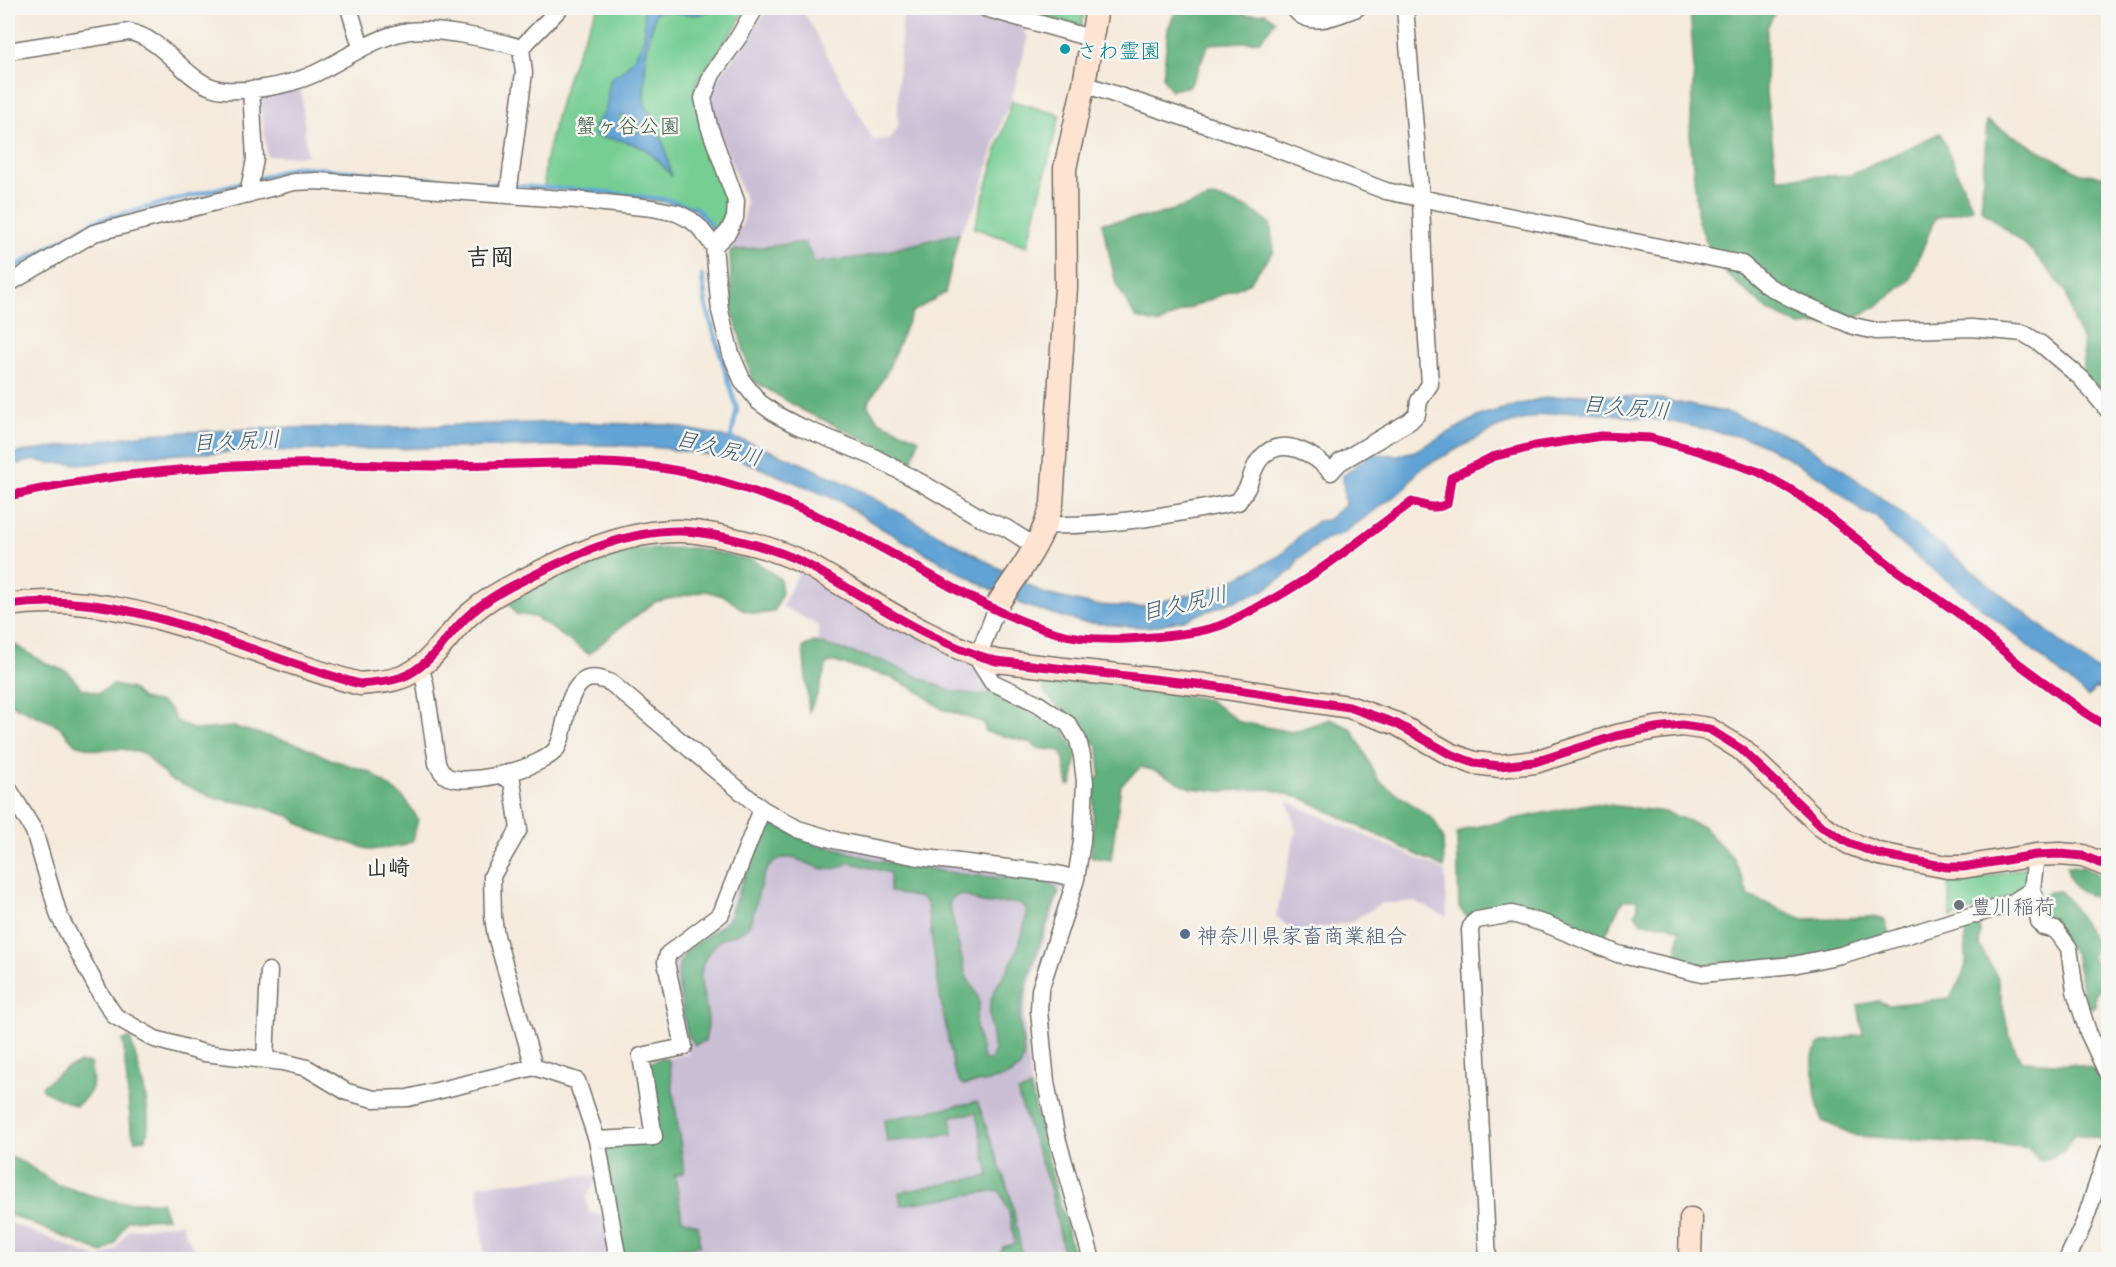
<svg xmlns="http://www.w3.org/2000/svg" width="2116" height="1267" font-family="Mali,'Klee One',sans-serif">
  <rect width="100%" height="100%" fill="#f6f6f2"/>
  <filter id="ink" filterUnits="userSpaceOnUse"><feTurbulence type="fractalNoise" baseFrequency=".0167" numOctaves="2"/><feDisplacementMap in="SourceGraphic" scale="12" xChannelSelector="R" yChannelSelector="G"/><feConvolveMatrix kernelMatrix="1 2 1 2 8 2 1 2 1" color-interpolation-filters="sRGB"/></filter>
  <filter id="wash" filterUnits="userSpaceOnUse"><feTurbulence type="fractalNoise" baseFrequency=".008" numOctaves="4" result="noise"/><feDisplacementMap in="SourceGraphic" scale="24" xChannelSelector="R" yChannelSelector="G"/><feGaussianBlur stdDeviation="1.35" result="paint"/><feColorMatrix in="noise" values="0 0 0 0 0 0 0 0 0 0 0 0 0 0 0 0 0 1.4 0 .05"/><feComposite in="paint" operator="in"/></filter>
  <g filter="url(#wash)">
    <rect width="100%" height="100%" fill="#f5eadb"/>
    <path fill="#cbbfd5" d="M767,8H802L873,140L890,139L898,127V79L903,8H970L1019,20L1028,38L1010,105L1003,117L977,203L959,233L863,257L814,263L804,242L730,251L744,219L746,202L710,108L713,85L752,34Z
      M301,88L307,156H267L260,94L283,93Z
      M799,572L962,656L992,688L990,691L986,695H974L952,692L883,661L817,646L819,626L782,606Z
      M1288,802L1445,871L1447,917L1415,902L1382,903L1351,922L1294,932L1276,916L1296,830Z
      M770,818L797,832L1055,879L1062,887L1029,987L1024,1019L1031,1084L1041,1133L1075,1259H625L658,1143L646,1064L688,1053L671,962L725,918L759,824Z
      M596,1175L597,1180L586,1198L589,1213L600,1214L605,1219L610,1259H484L478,1185Z
      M8,1222L100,1259L116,1249L128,1230L181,1223L198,1259H8Z"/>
    <path fill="#76ce93" stroke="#507c5f" stroke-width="1.5" d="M598,8H745L737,25L697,81L699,119L725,193L726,214L715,230L695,206L545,187C542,167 548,151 552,133C563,88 576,48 598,8Z
      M1019,8H1085L1081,27Z
      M1012,101L1060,115L1027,246L974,228Z
      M2026,867V887L2018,893L1951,918L1948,881L1976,880Z"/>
    <path fill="#60b17d" stroke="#466e54" stroke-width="1.5" fill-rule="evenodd" d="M1177,8H1232L1246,15L1265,13L1275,21L1260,41L1209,44L1190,86L1171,90L1163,78L1168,29Z
      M1690,8H1777L1767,28L1766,94L1777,178L1851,175L1940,133L1973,209L1935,218L1910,280L1874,308L1844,323L1800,326L1767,309L1717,266L1698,221L1690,133L1694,68Z
      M1987,121L2080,173L2108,177V409L2084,375L2083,341L2073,321L2066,291L2033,252L1981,209Z
      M1214,197L1250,209L1270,224L1274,251L1248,284L1180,312L1160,324L1136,318L1116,284L1102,223L1154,216Z
      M959,233L945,293L912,312L886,374L867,405L879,421L919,439L912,461L804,411L752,380L732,309L730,251L804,242L815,263L863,257Z
      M695,548L755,561L780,579L782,593L774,612L758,614L743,610L726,597L706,591L655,602L617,630L589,654L535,617L516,614L509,602L542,580L635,549Z
      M814,642L883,661L952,692L986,695L992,688L1061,725L1077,754L1072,785H1068C1065,774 1066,761 1061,751L1036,748L1032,743L986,732L984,724L979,721L942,709L918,691L888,676L834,662L827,663L818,693L809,711L803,647Z
      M8,643H12L45,663L68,672L81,688L99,693L113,685L132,689L142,699L161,703L171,710L175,720L194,730L234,727L301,745L330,759L370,772L404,798L418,819L413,840L402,846L371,850L310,830L289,816L255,805L215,798L169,779L143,753L122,749L97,750L75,744L59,726L15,706L8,700Z
      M1095,677L1209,700L1240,722L1292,732L1330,719L1352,729L1379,781L1434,820L1443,838L1444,868L1304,799L1269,789L1221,791L1191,788L1156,771L1141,767L1121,785L1111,860L1091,857L1095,780L1100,775L1098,746C1086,737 1085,730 1076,721C1064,709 1044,701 1042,683L1046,678Z
      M1593,803L1665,812L1702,826L1734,859L1749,896L1803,919L1873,917L1885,920L1889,935L1762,972L1698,973L1676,955L1680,930L1666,924L1641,923L1635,913L1638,907L1637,900H1625L1619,907L1603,940L1514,915L1479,918L1465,915L1459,908L1457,834L1465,829Z
      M772,822L814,844L839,849L878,861L960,874L1047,882L1054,886L1058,893C1043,934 1026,974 1020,1017C1018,1032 1029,1054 1020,1067C1011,1080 977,1083 963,1085L959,1081L954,1070L940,996L927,903L921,898L890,892V873L849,862C821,883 802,851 780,859C757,867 759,905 750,923C744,934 732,934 722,939C715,943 705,956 703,964C696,984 708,1002 708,1023C708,1029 706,1035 705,1041L695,1045L687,1033L678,982L679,964L687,951L729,920L762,827ZM958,895C968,894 973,901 982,903C997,906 1014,898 1026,908C1028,924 1016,955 1008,969C1002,979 995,987 992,997C986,1014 993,1036 994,1053L991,1059L988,1061L983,1058L975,1022L979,1005L978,996L966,976L949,904L952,898Z
      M2067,866L2083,867L2108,879V893L2100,898C2079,894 2070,888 2067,866Z
      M2060,891C2076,906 2084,927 2097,945L2092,957C2100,971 2109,982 2095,994V1005L2092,1008L2086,1005L2075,954L2046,922L2040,897L2048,892Z
      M1976,919L1980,930L1979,945L1997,977L2009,1035L2021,1061L2072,1064L2092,1068L2108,1082V1146L2097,1138L2074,1134L2065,1151L2040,1161L2027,1147L1857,1136L1822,1121L1816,1098L1812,1055L1821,1043L1863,1034L1858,1005L1878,1001L1889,1005L1950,998C1955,988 1965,974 1966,963C1968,946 1958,930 1976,919Z
      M130,1038C138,1067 154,1110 146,1139L135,1140L131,1129L123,1040Z
      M664,1057L669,1061L684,1171L682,1174L675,1175L682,1219L698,1225L700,1246L676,1248L671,1255L672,1259H625L601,1151L607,1145L658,1143L646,1064Z
      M79,1063H90C95,1086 95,1091 76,1106L43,1091L42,1086L65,1069Z
      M1031,1088L1041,1133L1075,1259H1065L1050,1188L1019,1098L1018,1092Z
      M975,1102L978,1103L1011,1198L1023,1259H998L1003,1247L1015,1244L1009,1212L999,1190L901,1205L899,1192L989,1176L976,1113L951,1116L953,1134L887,1142L884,1120Z
      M8,1156L26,1164L56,1184L103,1199L120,1202H161L167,1218L127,1220L115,1243L103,1253L8,1214Z"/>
    <path fill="#60a3d4" stroke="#466780" stroke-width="1.5" fill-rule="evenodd" d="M643,8H713C694,24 670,5 655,13L646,53L644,97L645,105L653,117L665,148L671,175C652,154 648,146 619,140C611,138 603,139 595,135C591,124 601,120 605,111C609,103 607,100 608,92C608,87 610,82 611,78C626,71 640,53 644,37C646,28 644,17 643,8ZM621,115L636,118L640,126L638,132H632L619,124V117Z
      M1580,394L1660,399L1729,413L1794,438L1837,465L1897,510L2088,664L2108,676V695L2096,688L2088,697L2020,639L1889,534L1883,523L1875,516L1863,512L1825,480L1785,456L1754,440L1668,421L1608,414L1576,411L1539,415L1498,427L1418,470L1407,487L1342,534L1328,538L1298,559L1294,569L1264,590L1184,620L1149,627L1124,626L1080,622L1026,606L983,585L881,528L840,501L738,459L661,448L614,445L262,451L135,456L90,464L49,463L34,460L8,466V454L147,434L274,428L403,427L560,422L669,425L745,441L789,458L852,486L1045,594L1094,605L1140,607L1208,590L1239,577L1281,555L1301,534L1318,521L1327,520L1345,505L1343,476L1370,454L1398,455L1415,451L1481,415L1539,399Z"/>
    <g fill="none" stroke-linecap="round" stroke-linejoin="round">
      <path stroke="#60a3d4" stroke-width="4.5" d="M255,180L294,167H301L499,185
        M517,186L593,191L663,199L697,209L711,227
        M8,271L95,221L244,182
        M702,276L706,305L737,409L731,438L734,441"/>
    </g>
  </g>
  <g filter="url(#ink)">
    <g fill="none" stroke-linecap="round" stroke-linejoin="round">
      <g stroke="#726e69" stroke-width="19">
        <path id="street" d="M349,8L361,47
          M985,8L1090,38
          M1294,8C1309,30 1338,15 1357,8
          M8,51L129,32C167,39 187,87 224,90C257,92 298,84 326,68C353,54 378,36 409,31C434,27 496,40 521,48
          M1084,84L1266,145L1386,191L1742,264L1768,286L1794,300L1853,326L1876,331L1972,328L2023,333L2041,344L2081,378L2108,410
          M248,195L255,159L251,89
          M508,195L524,73L521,48L560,8
          M714,246L728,232L735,218L736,201L709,126L703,98L712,74L740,35L755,8
          M8,284L94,233L294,182L317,181L577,200L652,208L677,213L691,220L699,227L714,246L720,311L731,354L743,382L759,402L777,415L796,425L874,457L920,482L983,519L1006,528L1036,547
          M1046,525C1110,527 1175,514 1238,502C1241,497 1245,492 1248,486C1252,476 1254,465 1262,457C1283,434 1315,455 1331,472L1340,462L1410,421L1417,414L1419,401L1430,384L1425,310L1421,200L1405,8
          M999,602L982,646L979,656L980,663L992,682L1037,703L1068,724L1078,740L1082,756L1085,782L1082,841L1076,879L1040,990L1039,1011L1046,1082L1056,1134L1092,1260
          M420,667L425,683L437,763C440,769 442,774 448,777C470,786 544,768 557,748C568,728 563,700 581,683C589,675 602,679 611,683L762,809L798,829L838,841L918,857L1057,874L1076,879
          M502,776L512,781L519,829L492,876L493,917L496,936L534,1067
          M8,788L34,831L59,916L101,995L115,1016L155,1039L204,1053L283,1062L307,1068L347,1092L374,1099L408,1098L534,1067L577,1081L597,1140L618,1260
          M2032,890L2035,897L2039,921L2043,927L2056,930L2069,948L2075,991L2088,1032L2108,1075
          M265,1060L269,971
          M597,1140L654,1137L641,1056L684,1047L666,962L668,954L721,914L762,809
          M1488,1260L1470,930L1472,924L1477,920L1512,914L1546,924L1618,954L1702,974L1793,965L1841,955L2010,904L2032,890L2036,855
          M2067,1260L2084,1223L2108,1152"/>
      </g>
      <g stroke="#726e69" stroke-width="25">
        <path id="secondary" d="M999,602C1021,569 1042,543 1052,504L1066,287L1065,168L1084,84L1097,8
          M8,605C131,587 244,654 360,684C377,682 394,682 409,674C435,660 449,632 470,614C485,601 503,590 520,582C569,557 623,531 679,531C700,531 721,536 741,541C762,546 787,554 806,564C868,598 926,641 996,661L1205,685L1349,707L1397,724L1450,754L1474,763L1500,766L1535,762L1616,736L1656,728L1682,725L1709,729L1741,749L1822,826L1849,843L1879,854L1947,867H1963L2036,855L2060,854L2083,856L2108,866
          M1690,1260L1691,1219"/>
      </g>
      <use href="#street" stroke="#fff" stroke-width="16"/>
      <use href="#secondary" stroke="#fee3d1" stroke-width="22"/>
      <g stroke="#f6f6f2" stroke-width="13">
        <path id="cycleway" d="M8,496C100,475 194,466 288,464C343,463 397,466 452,466C533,465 617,455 697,475C745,487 792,504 837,525C910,559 979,611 1057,633C1085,641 1124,640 1153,637C1175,635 1197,633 1219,626C1230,622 1241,616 1252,610C1310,582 1360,539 1412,502C1426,506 1434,510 1447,504L1451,478L1492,457L1535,446L1601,436L1650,438L1699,451L1759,472L1793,491L1824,513L1895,569L1958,613L2019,664L2087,714L2108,727
          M8,605C131,587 244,654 360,684C377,682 394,682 409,674C435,660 449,632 470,614C485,601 503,590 520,582C569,557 623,531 679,531C700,531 721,536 741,541C762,546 787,554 806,564C868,598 926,641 996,661L1205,685L1349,707L1397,724L1450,754L1474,763L1500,766L1535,762L1616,736L1656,728L1682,725L1709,729L1741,749L1822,826L1849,843L1879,854L1947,867H1963L2036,855L2060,854L2083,856L2108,866"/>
      </g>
      <use href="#cycleway" stroke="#d6006c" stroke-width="9"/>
    </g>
  </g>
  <circle fill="#0f9aa8" stroke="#f6f6f2" stroke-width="2" cx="1065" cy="49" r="6"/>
  <circle fill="#6b7280" stroke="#f6f6f2" stroke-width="2" cx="1959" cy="905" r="6"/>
  <circle fill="#5c6f8a" stroke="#f6f6f2" stroke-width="2" cx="1185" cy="934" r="6"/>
  <g text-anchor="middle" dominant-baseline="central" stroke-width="5" stroke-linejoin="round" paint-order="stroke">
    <g font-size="21" fill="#0d838f" stroke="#f6f6f2" text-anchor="start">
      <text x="1077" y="49">さわ霊園</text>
    </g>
    <g font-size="21" fill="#425c4a" stroke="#f6f6f2">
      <text x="628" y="124">蟹ヶ谷公園</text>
    </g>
    <g font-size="21" fill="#5b616d" stroke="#f6f6f2" text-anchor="start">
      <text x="1971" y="905">豊川稲荷</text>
    </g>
    <g font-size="21" fill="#4e5e75" stroke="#f6f6f2" text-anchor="start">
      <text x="1197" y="934">神奈川県家畜商業組合</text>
    </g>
    <g font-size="22" font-style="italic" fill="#405b6f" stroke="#f6f6f2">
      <text transform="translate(1626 406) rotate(5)">目久尻川</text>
      <text transform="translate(236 440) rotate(-3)">目久尻川</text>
      <text transform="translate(719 447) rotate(14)">目久尻川</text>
      <text transform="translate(1184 602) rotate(-13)">目久尻川</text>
    </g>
    <g font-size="22" font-weight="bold" fill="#2b2b2b" stroke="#f6f6f2">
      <text x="388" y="866">山崎</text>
    </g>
    <g font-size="24" font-weight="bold" fill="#2b2b2b" stroke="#f6f6f2">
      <text x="490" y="255">吉岡</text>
    </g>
  </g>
  <rect width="2116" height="1267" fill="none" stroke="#f6f6f2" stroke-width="30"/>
</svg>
